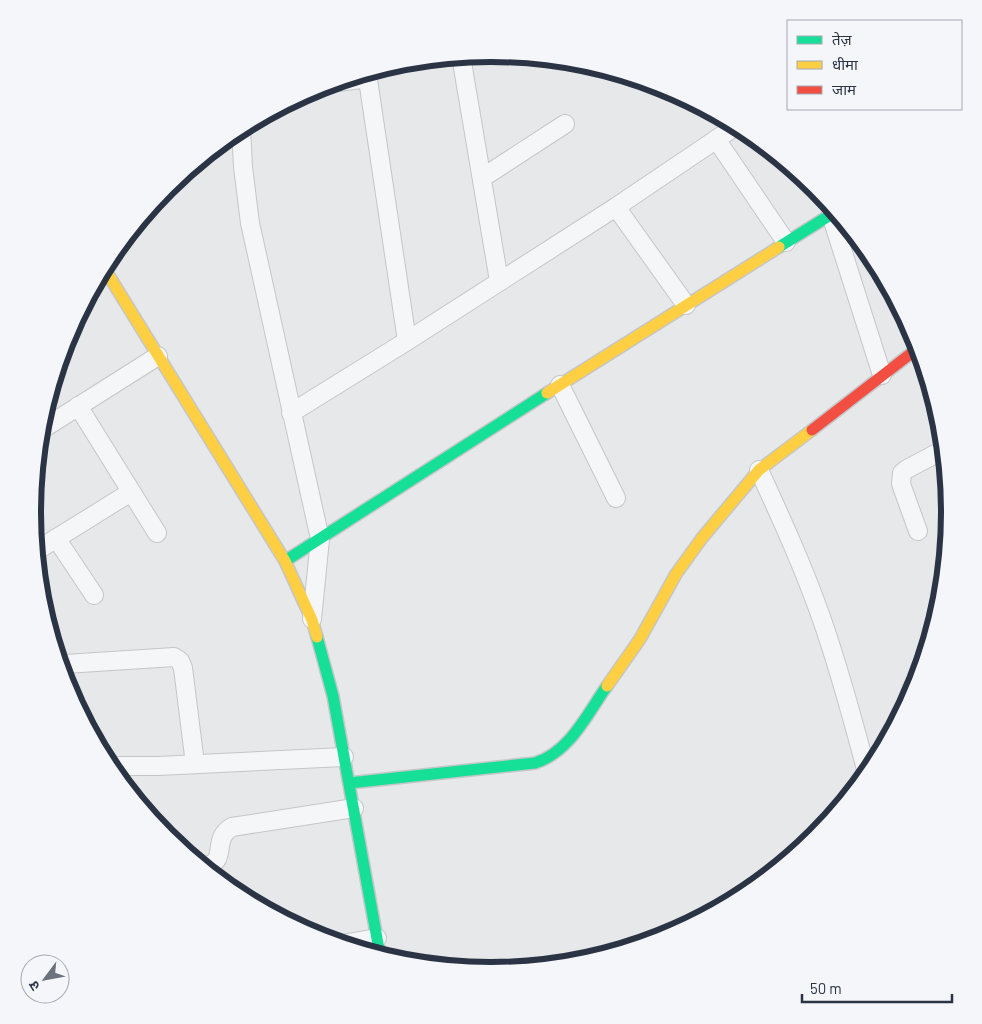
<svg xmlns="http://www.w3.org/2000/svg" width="982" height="1024" font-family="Barlow,'Noto Sans Devanagari',sans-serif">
  <rect width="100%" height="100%" fill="#e6e8ea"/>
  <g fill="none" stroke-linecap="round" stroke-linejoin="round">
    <g stroke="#c4c6c8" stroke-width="20">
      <path id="street" d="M461,56L499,281
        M367,73L407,341
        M338,82L368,78
        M241,128L243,167L250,223L320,539L312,619
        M716,139L786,242
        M482,178L565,124
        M616,207L686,305
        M831,215L882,375
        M560,385L616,498
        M78,406L157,533
        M291,413L407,341L616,207L736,126
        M41,430L158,356
        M759,470C781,518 803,566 821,617C839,668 853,720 867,773
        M918,531L901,484L902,473L907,469L943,450
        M56,538L94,595
        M36,551L131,492
        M65,664L174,657L180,661L183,668L195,764
        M109,766H158L344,757
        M203,866C230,864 210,839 232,827L354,808
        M342,944L377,938"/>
    </g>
    <g stroke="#c4c6c8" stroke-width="14">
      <path id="fast" d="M779,247L835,212
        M285,561L547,393
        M317,637L333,696L380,955
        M349,783L535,763C570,752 587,714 607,686"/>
    </g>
    <g stroke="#c4c6c8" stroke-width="14">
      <path id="slow" d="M104,268L285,561L312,620L317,637
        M547,393L779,247
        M607,686L640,639L676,574L702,538L759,470L812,430"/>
    </g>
    <g stroke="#c4c6c8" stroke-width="14">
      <path id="jam" d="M812,430L918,348"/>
    </g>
    <use href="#street" stroke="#f5f6f7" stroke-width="18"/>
    <use href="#fast" stroke="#16e098" stroke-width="11"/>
    <use href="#slow" stroke="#ffcf43" stroke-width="11"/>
    <use href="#jam" stroke="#f24e42" stroke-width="11"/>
  </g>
  <path d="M0 0H982V1024H0ZM41 512a450 450 0 1 1 900 0a450 450 0 1 1-900 0Z" fill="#f4f6f9" fill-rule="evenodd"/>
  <path fill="none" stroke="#2b3445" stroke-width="6" d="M41 512a450 450 0 1 1 900 0a450 450 0 1 1-900 0Z"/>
  <rect x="787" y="20" width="175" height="90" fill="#f4f6f9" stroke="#a4a8b1"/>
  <rect x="797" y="36" width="25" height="8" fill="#16e098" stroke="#a4a8b1"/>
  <text x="832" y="45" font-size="15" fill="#2b3445">तेज़</text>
  <rect x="797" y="61" width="25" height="8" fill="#ffcf43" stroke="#a4a8b1"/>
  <text x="832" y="70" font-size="15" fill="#2b3445">धीमा</text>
  <rect x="797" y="86" width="25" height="8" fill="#f24e42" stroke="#a4a8b1"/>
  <text x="832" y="95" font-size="15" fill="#2b3445">जाम</text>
  <g transform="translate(45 979) rotate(238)"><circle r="24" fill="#f4f6f9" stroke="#a4a8b1"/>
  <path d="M0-4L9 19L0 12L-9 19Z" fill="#6c737f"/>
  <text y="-8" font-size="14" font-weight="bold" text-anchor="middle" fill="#2b3445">उ</text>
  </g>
  <path d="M802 994v8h150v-8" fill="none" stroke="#2b3445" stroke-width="2.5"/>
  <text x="810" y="994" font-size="15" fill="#2b3445" stroke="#f4f6f9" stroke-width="4" paint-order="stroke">50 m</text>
</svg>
